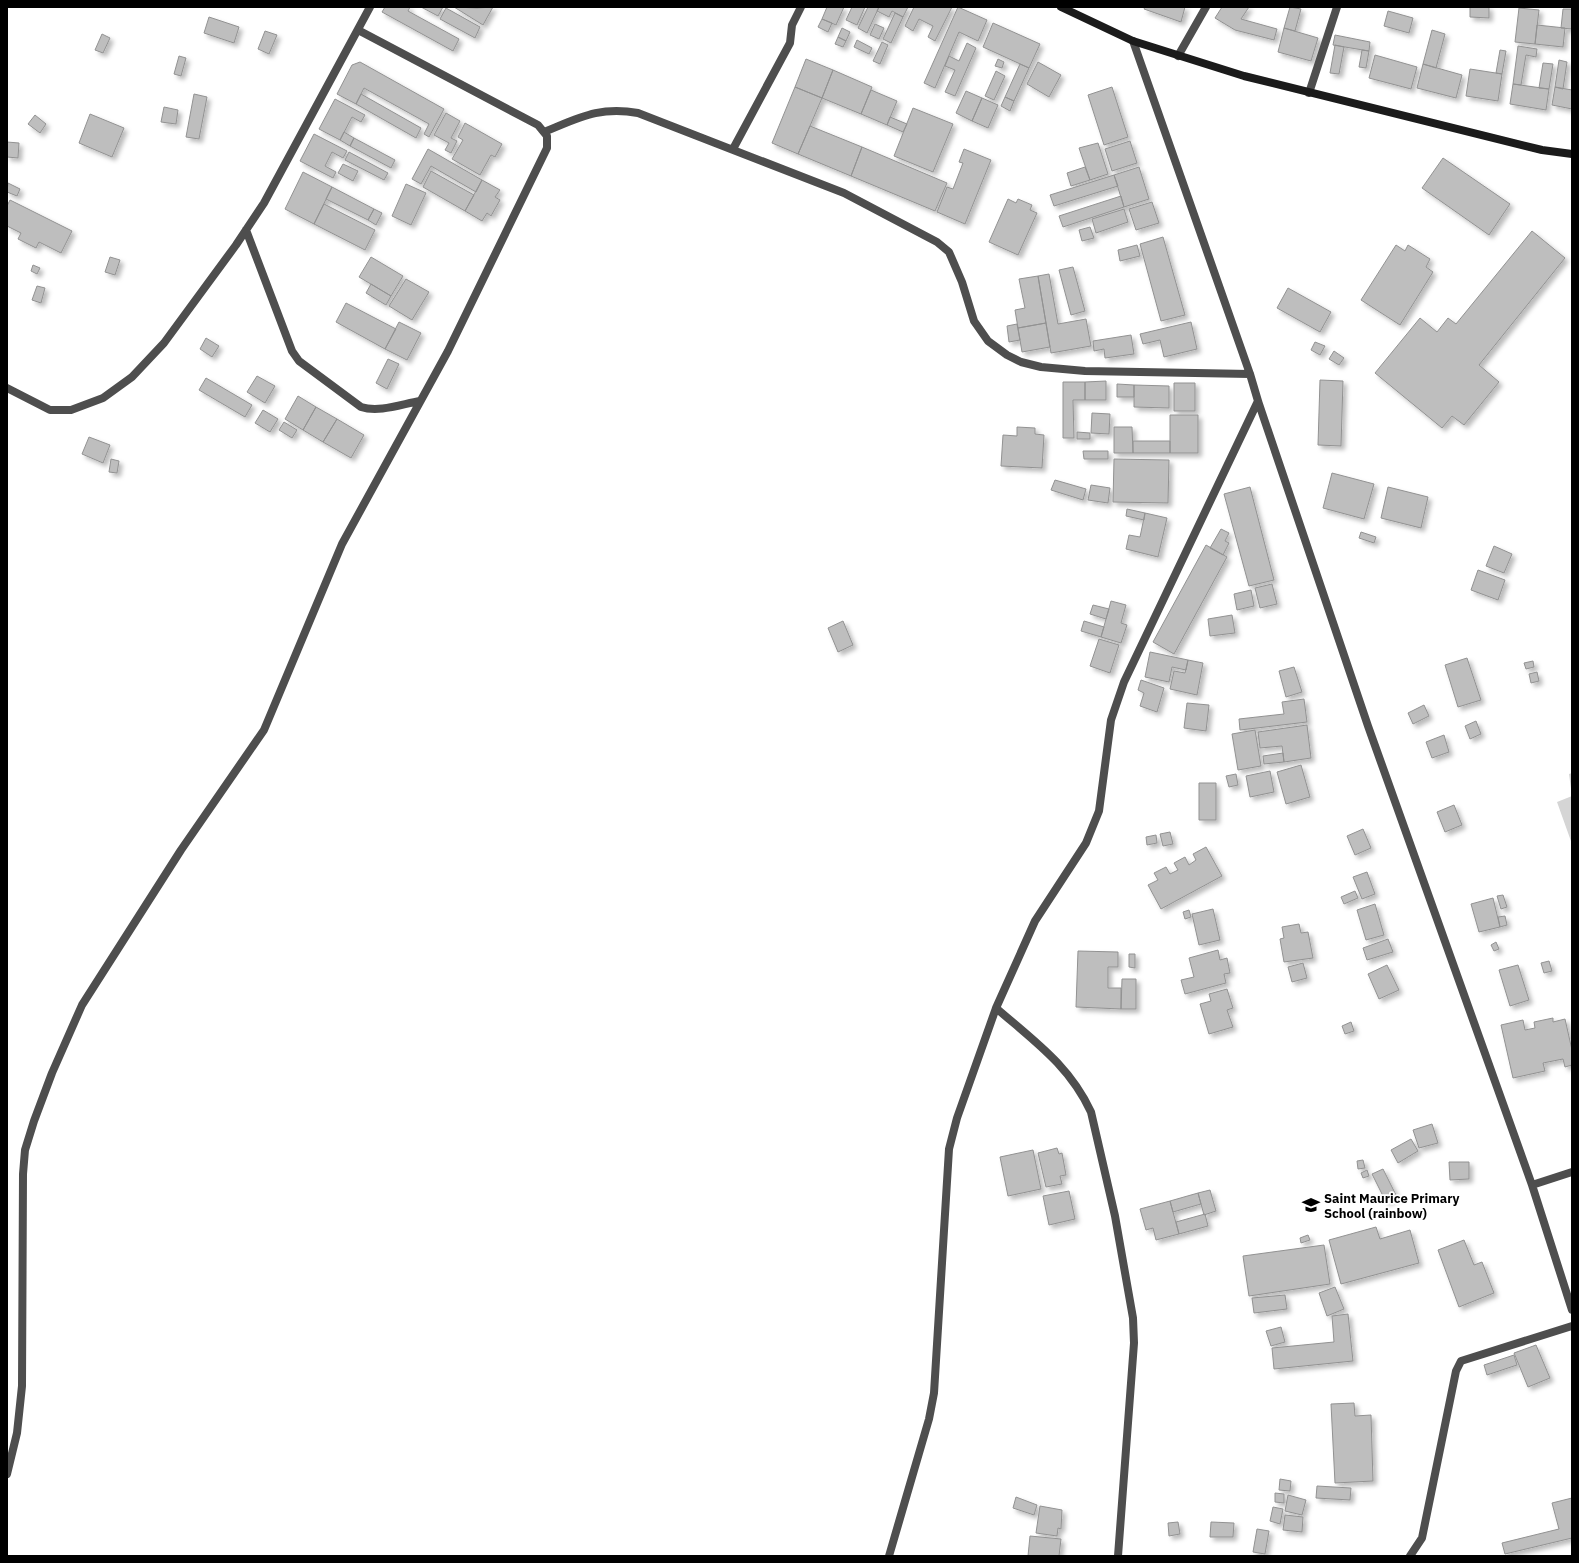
<svg xmlns="http://www.w3.org/2000/svg" width="1579" height="1563" font-family="'IBM Plex Sans',sans-serif">
  <defs>
    <filter id="shadow"><feDropShadow dx="3.5" dy="3.5" stdDeviation="2" flood-color="#0004"/></filter>
  </defs>
  <rect width="100%" height="100%" fill="#fff"/>
  <path fill="#d5d5d5" d="M1572,773V844L1557,802L1572,796L1569,774Z"/>
  <path fill="#bebebe" stroke="#929292" filter="url(#shadow)" d="M385,7H410L408,11L459,39L453,51L382,12Z
    M421,7H443L438,16Z
    M454,7L477,8L493,7L483,25Z
    M827,7H844L836,25L822,19Z
    M852,7H865L857,25L846,20Z
    M868,7H879L867,33L858,28Z
    M879,7H908L903,17L892,11L889,17L877,11Z
    M914,7H952L935,41L928,37L933,26L919,19L913,31L905,26Z
    M958,7L987,20L978,41L959,32L935,88L924,83Z
    M1145,7H1185L1181,22L1144,9Z
    M1222,7H1249L1241,19L1277,29L1274,40L1235,30L1215,18Z
    M1290,7L1301,9L1295,31L1284,28Z
    M1470,7H1489V18L1470,17Z
    M446,8L480,27L475,38L440,19Z
    M1519,8L1539,10L1535,44L1515,42Z
    M1563,9H1572V29L1561,28Z
    M1388,11L1413,18L1409,33L1384,26Z
    M895,13L903,17L891,43L883,39Z
    M209,17L239,27L234,43L204,33Z
    M822,19L832,23L828,32L818,27Z
    M993,23L1040,44L1029,68L983,47Z
    M875,24L884,28L879,39L870,35Z
    M1537,25L1565,28L1563,47L1535,44Z
    M842,28L850,32L846,41L838,37Z
    M1284,28L1318,38L1311,61L1278,52Z
    M1432,30L1445,34L1436,68L1423,64Z
    M265,31L277,35L269,54L258,49Z
    M102,34L110,38L103,53L95,50Z
    M1335,35L1370,42L1369,51L1333,45Z
    M838,37L846,41L843,47L835,44Z
    M857,40L872,48L869,54L854,47Z
    M882,42L888,45L880,64L873,61Z
    M967,43L976,48L955,96L945,92L955,70L945,66L949,56L959,61Z
    M1335,45L1344,47L1339,74L1330,73Z
    M1518,46L1537,49L1536,57L1526,55L1521,85L1513,84Z
    M1362,50L1369,51L1366,68L1359,67Z
    M1500,50L1506,51L1502,74L1496,73Z
    M1375,55L1417,67L1411,89L1369,78Z
    M179,56L186,58L181,76L174,74Z
    M806,59L833,70L822,98L795,87Z
    M998,59L1004,62L1002,68L995,66Z
    M1559,60L1567,62L1563,89L1555,87Z
    M360,62L444,109L429,137L424,134L429,124L364,88L356,104L337,94L352,65Z
    M1038,62L1061,75L1049,97L1027,84Z
    M1543,63L1553,64L1549,89L1539,88Z
    M1020,64L1029,68L1014,101L1005,97Z
    M1423,64L1462,75L1456,98L1417,88Z
    M1470,69L1502,74L1498,101L1466,96Z
    M833,70L872,87L861,114L822,98Z
    M996,71L1005,76L994,100L985,96Z
    M1513,84L1549,89L1546,110L1510,104Z
    M795,87L822,98L798,154L772,143Z
    M1112,87L1128,137L1104,145L1088,95Z
    M1555,87L1572,90V109L1552,105Z
    M871,90L897,101L887,125L861,114Z
    M966,91L982,98L972,121L956,113Z
    M194,94L207,97L199,139L186,137Z
    M361,94L421,128L416,138L356,104Z
    M1005,97L1014,101L1010,111L1001,106Z
    M982,98L998,105L988,128L972,121Z
    M335,99L365,115L361,122L352,117L340,140L319,129Z
    M164,107L178,110L176,124L161,122Z
    M913,108L953,124L933,172L894,156Z
    M446,113L460,121L451,138L457,141L451,153L445,150L449,143L434,135Z
    M90,114L124,128L112,157L79,143Z
    M35,115L46,124L40,133L28,124Z
    M890,117L907,124L903,132L887,125Z
    M465,123L502,144L495,157L491,155L480,175L452,159L463,140L458,137Z
    M810,126L862,147L851,176L798,154Z
    M344,132L354,138L350,146L340,140Z
    M314,134L347,151L343,158L332,152L325,166L336,172L333,178L300,161Z
    M354,138L395,160L391,168L350,146Z
    M1130,141L1137,163L1112,171L1105,149Z
    M7,142L19,143L18,158L7,157Z
    M1098,143L1108,174L1090,180L1079,148Z
    M862,147L947,183L935,211L851,176Z
    M428,149L482,180L476,192L431,166L421,184L412,179Z
    M964,149L991,160L965,224L937,212L947,187L953,189L963,163L959,162Z
    M349,152L388,173L384,180L345,160Z
    M1443,158L1510,204L1489,235L1422,188Z
    M343,164L358,171L353,181L338,173Z
    M1085,167L1090,180L1071,186L1067,173Z
    M1139,167L1149,199L1124,207L1114,175Z
    M431,171L474,195L465,211L423,187Z
    M303,172L332,187L314,224L285,209Z
    M1114,175L1118,186L1054,206L1050,195Z
    M482,180L500,190L495,197L500,200L491,216L487,213L482,221L465,211Z
    M8,183L20,189L17,196L7,192Z
    M406,184L426,193L411,225L392,216Z
    M332,187L374,209L368,220L326,199Z
    M1121,196L1124,207L1063,227L1059,216Z
    M1008,199L1016,203L1018,199L1032,205L1030,210L1037,213L1018,255L989,242Z
    M10,200L72,231L61,253L39,242L36,248L18,239L21,233L7,226V206Z
    M1152,202L1159,223L1136,230L1129,209Z
    M324,204L375,230L365,250L314,224Z
    M374,209L382,213L376,225L368,220Z
    M1124,209L1128,222L1096,233L1092,219Z
    M1090,227L1094,238L1082,241L1079,230Z
    M1532,231L1565,258L1479,365L1499,382L1464,425L1452,416L1442,428L1375,373L1420,318L1437,332L1448,318L1456,324Z
    M1163,237L1185,315L1161,321L1140,244Z
    M1137,245L1140,256L1120,261L1118,250Z
    M1396,245L1405,251L1408,245L1430,259L1426,267L1433,272L1400,325L1361,300Z
    M110,257L120,260L115,275L105,272Z
    M371,257L403,276L391,296L359,277Z
    M33,265L40,268L37,274L31,271Z
    M1073,267L1085,311L1071,315L1059,270Z
    M1049,274L1058,324L1086,319L1091,346L1051,353L1038,276Z
    M1038,276L1046,323L1018,328L1015,310L1025,308L1019,279Z
    M406,279L429,292L412,320L389,306Z
    M371,284L391,296L386,305L366,293Z
    M37,286L45,288L41,303L32,300Z
    M1288,288L1331,312L1320,332L1277,308Z
    M346,303L396,329L385,349L336,322Z
    M399,322L421,333L407,360L385,349Z
    M1191,322L1197,349L1164,357L1160,340L1143,344L1140,334Z
    M1046,323L1050,347L1022,352L1018,328Z
    M1017,324L1020,340L1009,342L1007,326Z
    M1131,335L1134,354L1105,358L1104,349L1094,351L1093,341Z
    M206,338L219,346L212,357L200,349Z
    M1315,342L1325,346L1320,355L1311,350Z
    M1334,351L1344,358L1339,365L1329,359Z
    M388,359L399,364L387,389L376,383Z
    M257,376L275,386L265,403L247,392Z
    M206,378L252,405L245,417L199,390Z
    M1320,380L1343,381L1341,446L1318,445Z
    M1106,381V400H1085V382Z
    M1063,382H1085V400H1073L1074,438H1063Z
    M1174,383H1195V411H1174Z
    M1117,384L1134,385V397H1117Z
    M1134,385L1169,386V408L1134,407Z
    M298,396L316,407L303,430L285,419Z
    M316,407L337,419L323,442L303,430Z
    M263,410L278,419L270,432L255,423Z
    M1092,413L1110,414L1109,434L1091,433Z
    M1170,415H1198V453H1170Z
    M337,419L364,435L351,458L323,442Z
    M284,422L297,430L292,438L279,430Z
    M1017,427L1035,428V434L1044,435L1042,468L1001,466L1003,435L1017,436Z
    M1114,427H1132L1133,453H1114Z
    M1077,432L1090,433V439H1077Z
    M89,437L110,445L103,463L82,454Z
    M1133,441H1170V453H1133Z
    M1083,451H1108V459H1084Z
    M111,459L119,461L117,473L109,472Z
    M1114,459L1169,460L1168,503L1113,502Z
    M1332,473L1374,484L1364,519L1323,508Z
    M1055,480L1086,489L1083,500L1051,490Z
    M1091,485L1110,488L1108,503L1088,500Z
    M1250,487L1274,580L1249,586L1224,494Z
    M1388,487L1428,497L1421,528L1381,518Z
    M1127,509L1145,513L1144,520L1126,516Z
    M1145,513L1167,518L1158,557L1126,549L1129,535L1140,537Z
    M1221,529L1229,533L1225,541L1229,543L1223,555L1210,548Z
    M1361,532L1376,537L1374,543L1359,538Z
    M1206,545L1227,557L1174,654L1153,642Z
    M1494,546L1512,554L1504,573L1486,566Z
    M1478,570L1505,580L1498,600L1471,590Z
    M1272,584L1277,604L1260,608L1255,588Z
    M1251,590L1254,606L1237,610L1234,594Z
    M1111,601L1126,605L1121,623L1127,625L1121,643L1101,637Z
    M1093,605L1109,609L1106,619L1090,614Z
    M1232,615L1235,633L1210,636L1208,619Z
    M843,621L853,645L838,652L828,628Z
    M1084,621L1104,627L1101,637L1081,631Z
    M1099,639L1119,645L1110,673L1090,666Z
    M1150,652L1188,660L1186,670L1172,667L1169,682L1145,677Z
    M1467,658L1481,700L1458,707L1445,665Z
    M1188,660L1203,663L1197,695L1170,689L1174,671L1185,673Z
    M1533,661L1534,667L1526,669L1524,663Z
    M1294,667L1302,692L1286,697L1279,671Z
    M1537,672L1539,681L1531,683L1529,674Z
    M1141,680L1164,688L1157,712L1140,706L1144,693L1138,690Z
    M1304,699L1307,722L1240,730L1239,719L1284,714L1282,702Z
    M1187,703L1209,705L1206,731L1184,728Z
    M1424,705L1429,716L1413,724L1408,713Z
    M1476,721L1481,734L1470,739L1465,726Z
    M1307,725L1311,758L1284,762L1282,746L1260,748L1258,732Z
    M1255,730L1261,766L1238,770L1232,734Z
    M1444,735L1449,752L1432,758L1426,742Z
    M1283,753L1284,762L1264,764L1263,756Z
    M1301,765L1310,797L1286,804L1277,772Z
    M1270,771L1274,792L1250,797L1246,776Z
    M1236,774L1238,785L1229,787L1226,776Z
    M1199,783H1216V820H1199Z
    M1454,805L1462,825L1445,832L1437,812Z
    M1363,829L1371,848L1355,855L1347,836Z
    M1170,832L1173,844L1163,846L1160,834Z
    M1156,835L1157,843L1147,845L1146,837Z
    M1206,847L1222,876L1161,909L1148,885L1158,880L1154,873L1166,867L1170,874L1178,870L1174,863L1185,857L1189,865L1196,860L1193,854Z
    M1367,872L1375,894L1362,899L1353,877Z
    M1355,891L1358,898L1344,904L1341,897Z
    M1503,895L1507,907L1501,909L1497,896Z
    M1493,898L1500,927L1479,932L1471,904Z
    M1375,904L1384,935L1366,940L1357,910Z
    M1213,909L1220,940L1199,945L1192,914Z
    M1189,910L1191,917L1185,919L1183,912Z
    M1505,916L1507,925L1500,927L1498,917Z
    M1299,924L1301,933L1308,932L1313,958L1284,962L1280,939L1284,938L1282,927Z
    M1388,939L1393,952L1367,960L1363,948Z
    M1496,942L1499,949L1494,951L1491,945Z
    M1218,950L1220,960L1227,958L1230,973L1224,974L1226,983L1185,994L1181,980L1194,977L1189,958Z
    M1078,951L1118,952V967H1108V988H1121V1009L1076,1007Z
    M1129,954H1135V968L1129,967Z
    M1549,961L1552,971L1544,973L1541,963Z
    M1303,963L1307,978L1292,982L1288,967Z
    M1387,965L1399,990L1379,999L1368,974Z
    M1518,965L1529,1000L1510,1006L1499,970Z
    M1122,979H1136V1009H1121Z
    M1227,989L1233,1008L1227,1010L1233,1027L1209,1034L1200,1004L1211,1001L1209,994Z
    M1553,1018V1022L1565,1019L1572,1050V1065L1565,1067L1563,1059L1543,1063L1545,1071L1513,1078L1501,1025L1523,1020L1525,1030L1535,1028L1534,1022Z
    M1351,1022L1354,1031L1345,1034L1342,1026Z
    M1432,1124L1438,1143L1419,1148L1413,1130Z
    M1411,1139L1418,1151L1398,1163L1391,1150Z
    M1057,1148L1059,1154L1062,1153L1066,1175L1060,1176L1062,1184L1046,1187L1038,1153Z
    M1033,1150L1041,1189L1008,1196L1000,1157Z
    M1363,1160L1365,1168L1358,1169L1357,1161Z
    M1449,1162H1469V1179L1450,1180Z
    M1383,1169L1397,1197L1386,1202L1372,1174Z
    M1367,1170L1369,1176L1363,1178L1361,1173Z
    M1210,1190L1216,1211L1204,1215L1198,1193Z
    M1069,1191L1075,1219L1049,1225L1043,1196Z
    M1198,1193L1201,1204L1173,1212L1170,1201Z
    M1170,1201L1179,1234L1156,1240L1153,1228L1146,1230L1140,1209Z
    M1205,1214L1208,1226L1179,1234L1176,1222Z
    M1376,1227L1380,1239L1410,1230L1419,1263L1341,1284L1329,1240Z
    M1308,1235L1310,1240L1301,1243L1300,1238Z
    M1464,1240L1474,1265L1482,1262L1494,1293L1459,1307L1438,1250Z
    M1324,1245L1330,1284L1249,1296L1243,1256Z
    M1335,1287L1344,1309L1327,1316L1319,1293Z
    M1285,1295L1287,1309L1254,1313L1252,1298Z
    M1348,1314L1353,1361L1274,1369L1272,1348L1334,1342L1332,1316Z
    M1281,1327L1285,1342L1271,1346L1266,1331Z
    M1536,1345L1550,1378L1528,1387L1514,1353Z
    M1514,1355L1517,1365L1487,1375L1484,1365Z
    M1354,1403L1355,1416L1371,1415L1373,1481L1335,1483L1331,1404Z
    M1280,1479L1291,1481L1290,1491L1279,1490Z
    M1317,1486L1351,1488L1350,1500L1316,1498Z
    M1275,1493L1284,1494V1503L1275,1502Z
    M1288,1495L1306,1500L1302,1515L1285,1511Z
    M1016,1497L1037,1505L1034,1515L1013,1508Z
    M1572,1498V1538L1505,1554L1502,1543L1559,1529L1552,1503Z
    M1040,1506L1062,1510L1061,1529L1058,1528L1057,1536L1036,1533Z
    M1273,1507L1283,1509L1280,1524L1270,1521Z
    M1285,1515L1303,1517L1302,1532L1283,1530Z
    M1178,1522L1180,1534L1169,1536L1168,1523Z
    M1211,1522L1234,1523L1233,1537H1210Z
    M1257,1529L1269,1531L1265,1554L1253,1552Z
    M1030,1536L1061,1539L1059,1556H1028Z"/>
  <g fill="none" stroke-linecap="round" stroke-linejoin="round">
    <path stroke="#4e4e4e" stroke-width="8" d="M1133,41L1250,374L1258,401L1368,726L1532,1185L1572,1310
      M1178,56L1206,7
      M1309,93L1337,7
      M544,132C579,118 599,106 638,113L844,193L937,242L949,252L962,282L974,321L988,341L1007,355L1021,362L1041,367L1085,371L1250,374
      M733,149L790,43L792,25L801,7
      M246,230L292,351L299,361L361,407C379,413 402,404 420,401
      M7,388L50,410H71L103,398L132,377L164,343L236,245L264,203L370,7
      M996,1008C1034,1041 1069,1065 1091,1112L1115,1216L1133,1318L1134,1343L1118,1556
      M1532,1185L1572,1172
      M7,1474L17,1433L22,1386L23,1174L25,1150L34,1121L52,1073L82,1005L181,850L264,730L342,544L448,351L547,148V136L538,125L358,30
      M889,1556L929,1419L934,1393L949,1149L957,1118L996,1008L1035,921L1086,843L1099,811L1111,720L1124,682L1258,401
      M1410,1556L1422,1538L1456,1371L1461,1361L1572,1326"/>
    <path stroke="#1b1b1b" stroke-width="8" d="M1061,7L1133,41L1244,76L1542,150L1572,154"/>
  </g>
  <defs>
    <g id="school-bare" transform="scale(1.38)"><path d="M0-5L7-2L0 1L-7-2ZM-4 1L0 2.5L4 1V4Q0 6-4 4Z" fill="#000" stroke="#fff" stroke-width="2.5" paint-order="stroke"/></g>
  </defs>
  <g fill-rule="evenodd">
    <use href="#school-bare" x="1311" y="1205"/>
  </g>
  <g text-anchor="middle" dominant-baseline="central" stroke-width="3.5" stroke-linejoin="round" paint-order="stroke">
    <g font-size="13" font-weight="bold" fill="#000" stroke="#fff" text-anchor="start">
      <text x="1324" y="1198">Saint Maurice Primary<tspan x="1324" dy="15">School (rainbow)</tspan></text>
    </g>
  </g>
  <rect width="1579" height="1563" fill="none" stroke="#000000" stroke-width="16"/>
</svg>
